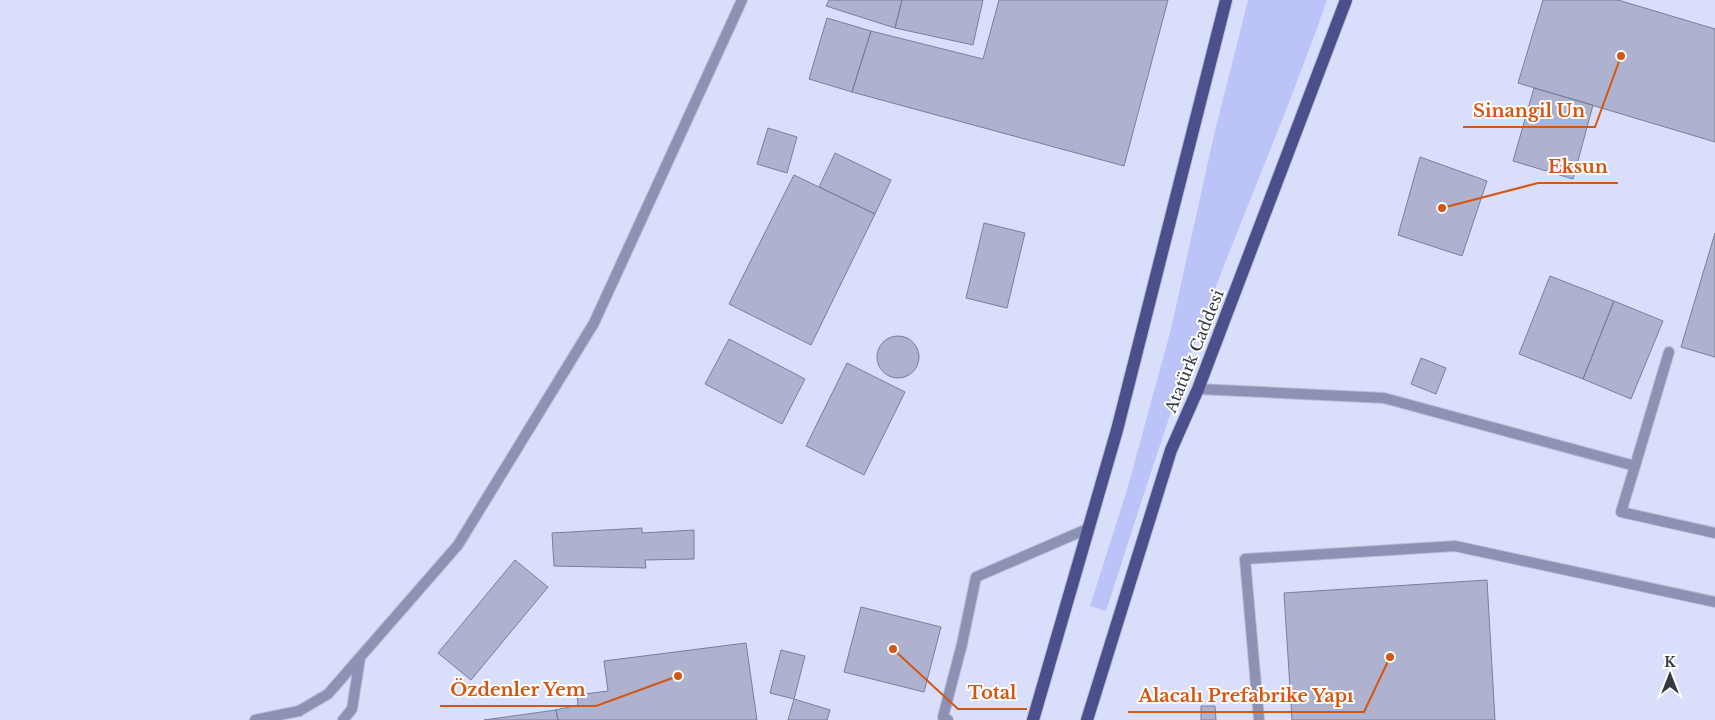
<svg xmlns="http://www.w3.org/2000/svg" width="1715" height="720" font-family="'Libre Baskerville',serif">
  <rect width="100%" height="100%" fill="#d9defb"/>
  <path fill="#bcc3f8" d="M1248,0H1327C1293,98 1252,192 1215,289C1175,395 1141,503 1106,611L1090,606L1127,490L1171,329L1214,135Z"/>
  <path fill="#aeb2ce" stroke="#7b7e99" d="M829,0H902L895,28L826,6Z
    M902,0H983L973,45L895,28Z
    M999,0H1168L1124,166L852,92L871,31L983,59Z
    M1543,0H1618L1715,29V142L1518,83Z
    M827,18L871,31L852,92L809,79Z
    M1534,88L1593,105L1573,179L1513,161Z
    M768,128L797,137L787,173L757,164Z
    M835,153L891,180L875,214L819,187Z
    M1420,157L1487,181L1462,256L1398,235Z
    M794,175L875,214L811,345L729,304Z
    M984,223L1025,233L1007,308L966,298Z
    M1715,233V357L1681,347Z
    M1550,276L1614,301L1583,379L1519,354Z
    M1614,301L1663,321L1631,399L1583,379Z
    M877 357a21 21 0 1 1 42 0a21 21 0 1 1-42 0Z
    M729,339L805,379L782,424L705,384Z
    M1421,358L1446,368L1436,394L1411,384Z
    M847,363L905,392L864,475L806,446Z
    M642,528V533L694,530V559L645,560L646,568L554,566L552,533Z
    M515,560L548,587L471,680L438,653Z
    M1487,580L1495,720H1292L1284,593Z
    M861,607L941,627L924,692L844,672Z
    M746,643L757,720H558L556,710L578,705L577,695L608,691L604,661Z
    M781,650L805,656L794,699L770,693Z
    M794,699L830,710L827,720H788Z
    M1201,706H1215L1216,720H1201Z
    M556,710L558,720H484Z"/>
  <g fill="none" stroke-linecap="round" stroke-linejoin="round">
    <g stroke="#b8bdd6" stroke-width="12">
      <path id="lane" d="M1198,389L1384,398L1635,466L1621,512L1715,533
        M1635,466L1669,352
        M255,720L299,711
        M948,720L943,717L962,644L976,577L1087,529
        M1259,720L1245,559L1455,546L1715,602"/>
    </g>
    <g stroke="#b8bdd6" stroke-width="12">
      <path id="street" d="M299,711L328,694L458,545L594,323L742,0
        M343,720L352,709L360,658"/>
    </g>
    <g stroke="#b8bdd6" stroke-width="14">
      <path id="primary" d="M1033,720L1117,430L1226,0
        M1087,720L1171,450L1198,389L1346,0"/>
    </g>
    <use href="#lane" stroke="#8d91b4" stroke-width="10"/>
    <use href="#street" stroke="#8d91b4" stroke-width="10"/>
    <use href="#primary" stroke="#4b4f8b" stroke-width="12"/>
  </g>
  <g text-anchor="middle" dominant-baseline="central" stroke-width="4" stroke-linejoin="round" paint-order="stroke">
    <g font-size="16" fill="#353742" stroke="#fff">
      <text transform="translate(1194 351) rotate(-68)">Atatürk Caddesi</text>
    </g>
  </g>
  <path fill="none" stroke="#d65611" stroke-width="2" d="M1621 56L1595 127H1463M1442 208L1538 183H1618M678 676L596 706H440M893 649L958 709H1027M1390 657L1364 712H1128"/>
  <g fill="#d65611" stroke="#fff" stroke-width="2">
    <circle cx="1621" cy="56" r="5"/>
    <circle cx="1442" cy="208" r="5"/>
    <circle cx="678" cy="676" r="5"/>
    <circle cx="893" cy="649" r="5"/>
    <circle cx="1390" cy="657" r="5"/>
  </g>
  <g font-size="18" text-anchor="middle" font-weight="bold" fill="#d65611" stroke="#fff" stroke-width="4" stroke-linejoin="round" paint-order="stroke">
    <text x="1529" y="117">Sinangil Un</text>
    <text x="1578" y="173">Eksun</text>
    <text x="518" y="696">Özdenler Yem</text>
    <text x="992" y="699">Total</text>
    <text x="1246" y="702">Alacalı Prefabrike Yapı</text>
  </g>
  <g transform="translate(1670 675)" stroke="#ffffff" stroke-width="4" paint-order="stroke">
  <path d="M0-4L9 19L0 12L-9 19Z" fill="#353742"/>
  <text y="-8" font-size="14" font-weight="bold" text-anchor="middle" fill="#353742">K</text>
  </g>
</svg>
